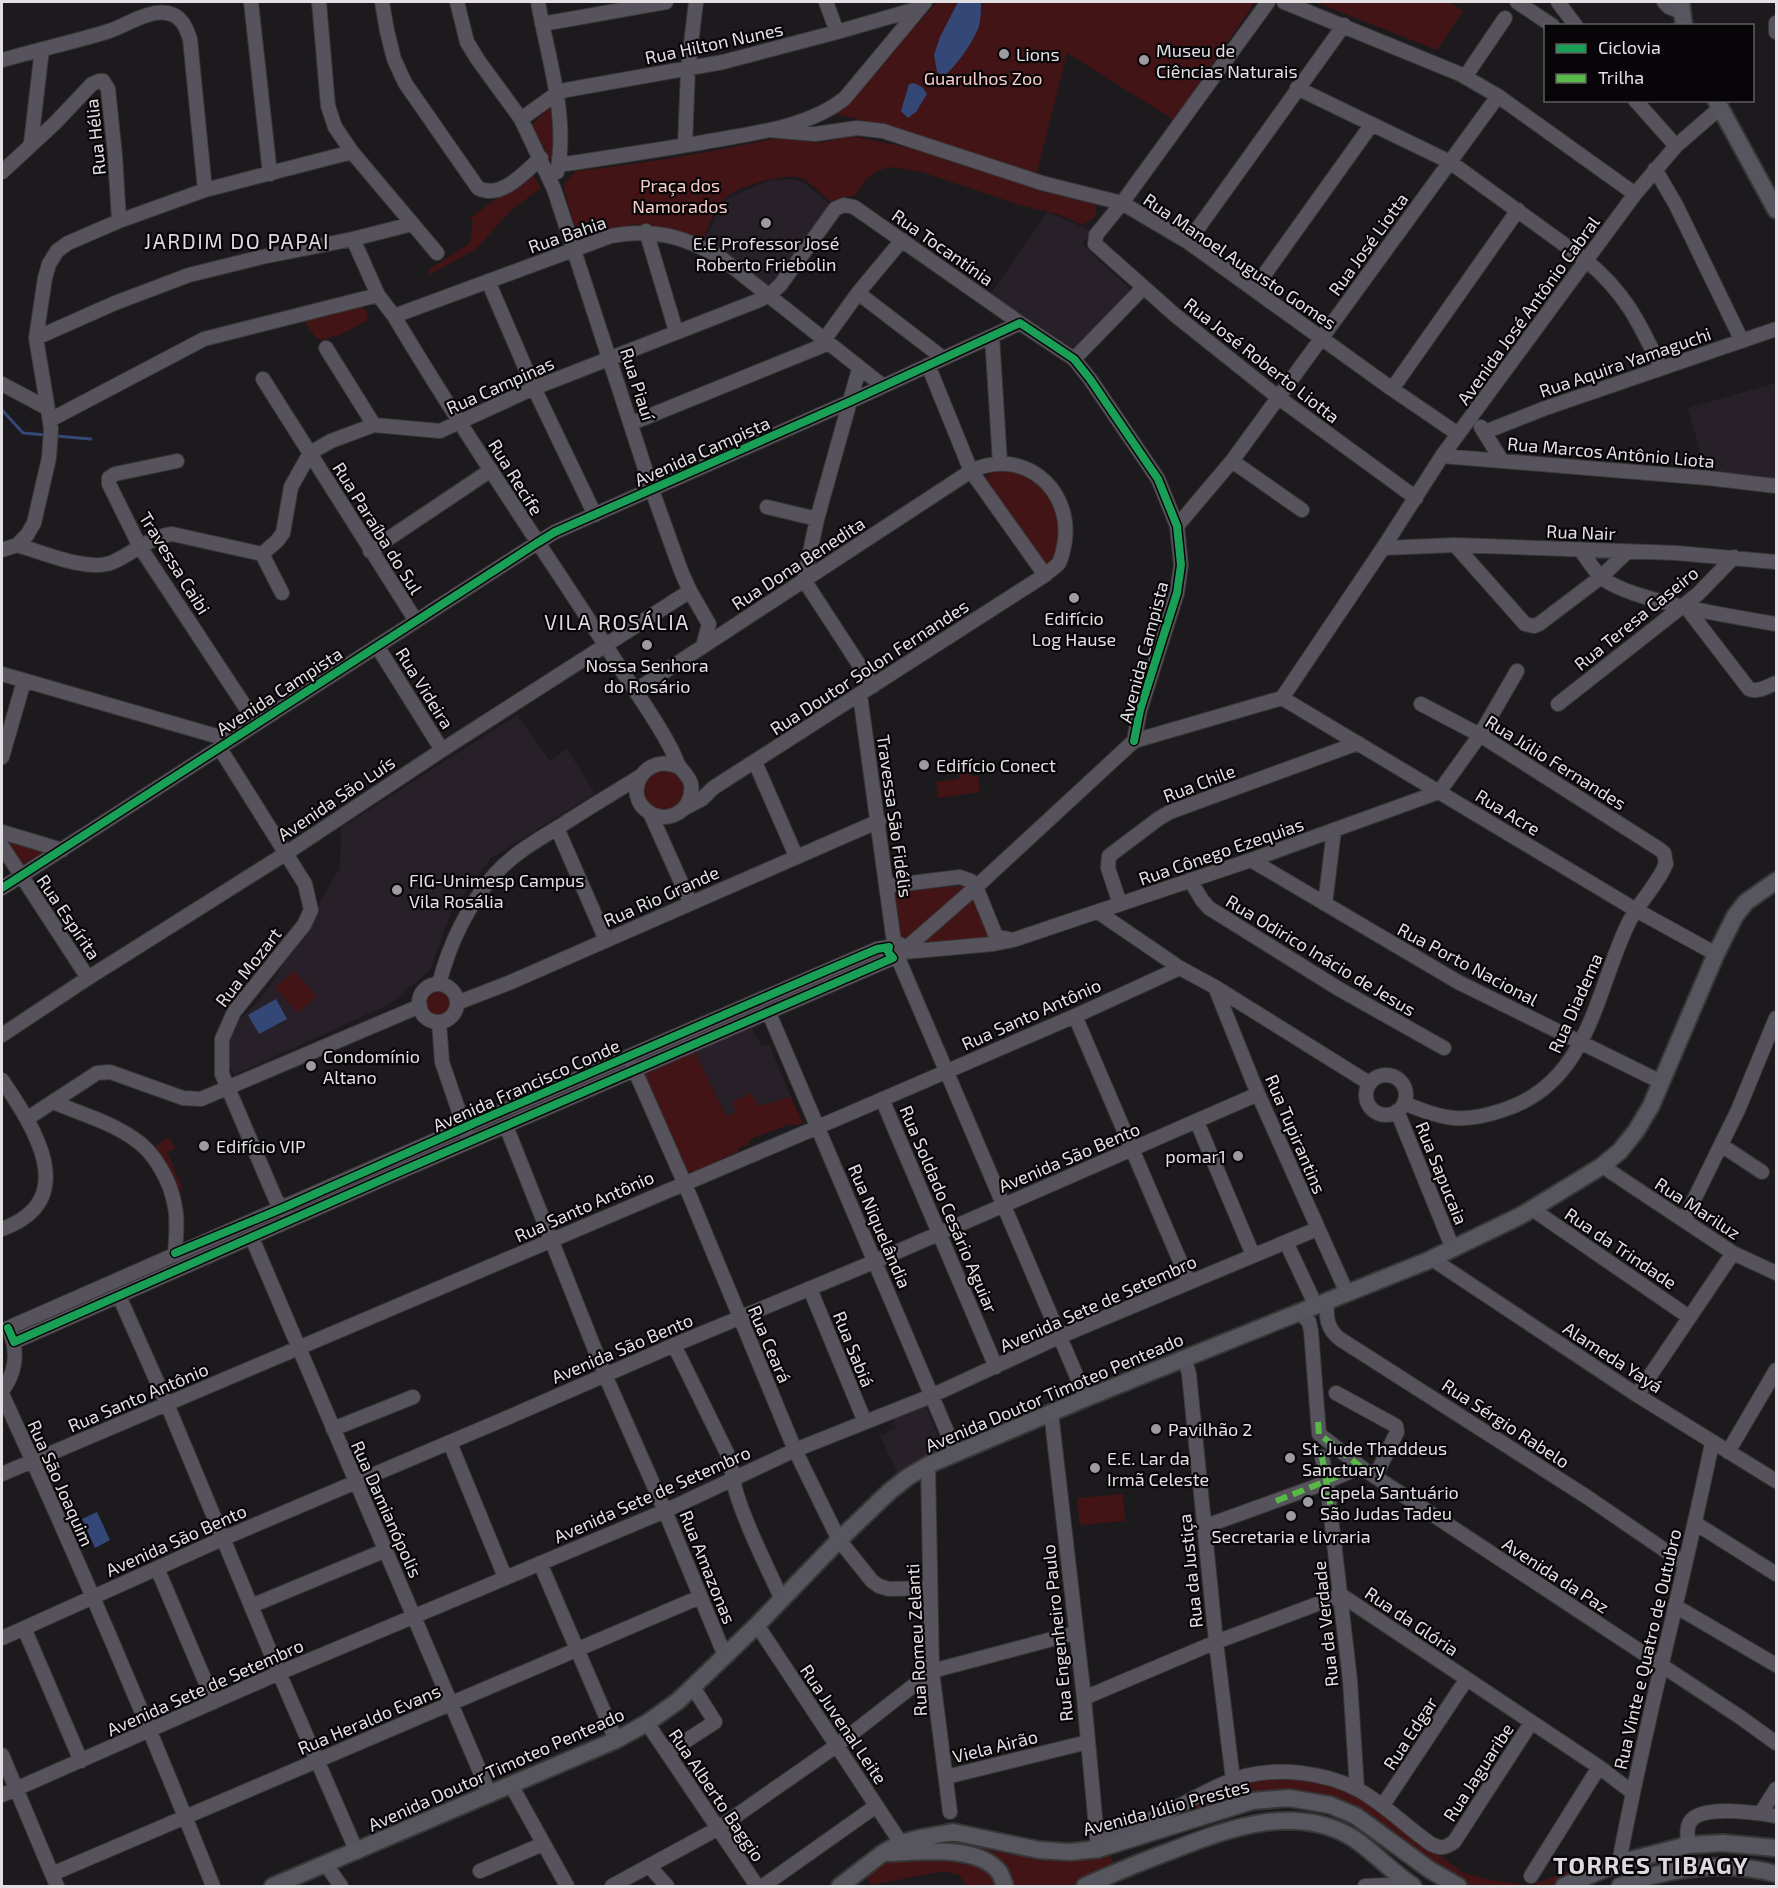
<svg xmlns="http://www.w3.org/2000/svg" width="1778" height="1888" font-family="'Exo 2',sans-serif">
  <rect width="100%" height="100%" fill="#1d1a1d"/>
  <path fill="#282028" d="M795,179L807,185L832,206L771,287H768L722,251L703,241L726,199L770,180Z
    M1047,212L1092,231L1082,244L1132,291L1074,349L991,294Z
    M1776,383V491L1709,484L1688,408Z
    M517,715L550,761L567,749L595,793L491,858L451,912L430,970L390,1004L234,1075L226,1057L225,1036L267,991L340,868L341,828Z
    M752,1029L762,1046L769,1044L791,1097L758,1106L756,1103L726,1116L694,1050L744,1030Z
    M924,1403L942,1444L940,1453L899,1475L880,1436L896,1428L892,1417Z"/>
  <path fill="#431416" d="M937,2H1255L1174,120L1067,53L1036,175C970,153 904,130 836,114Z
    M1315,2H1449L1463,11L1437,50Z
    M550,106L554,128L552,163L532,125Z
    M799,136L820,143L852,136L914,149L963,166L1096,204V216L1083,225L1060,215L1020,205L922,172L889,167L877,171L867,179L854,196L845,197L836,206C825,198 815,186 803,179C788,171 735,187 724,199C714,210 708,227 703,240L633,224L578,240L563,185L576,171C623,166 670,159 717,150C744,145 771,138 799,136Z
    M532,173L541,188L510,211L476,249L429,275L430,269L470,243L473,222L470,218Z
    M362,307L367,312L368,320L342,334L322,340L316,338L305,322L310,318Z
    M995,469H1004L1027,475L1049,492L1061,527L1059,546L1046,568L985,479Z
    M969,759L971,777L978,776L980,792L938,798L936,782L959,779L957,760Z
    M671,766L688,782L684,804L664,815L643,802L642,778Z
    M4,839L41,851V855L23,870Z
    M964,886L979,901L994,940L908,950L898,941L893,890Z
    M879,953L880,960L26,1333L23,1325Z
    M294,971L317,996L298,1013L275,987Z
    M426 1003a12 12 0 1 1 24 0a12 12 0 1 1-24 0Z
    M694,1050L726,1116L736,1112L732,1102L751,1093L758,1106L791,1097L803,1123L797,1125L790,1124L751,1139L747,1145L739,1148L737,1152L694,1172L686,1171L681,1165L646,1077V1071Z
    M170,1138L175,1149L167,1152L183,1190L177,1192L152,1150L161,1141L165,1147L162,1141Z
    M1123,1494L1125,1521L1080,1525L1077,1498Z
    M1273,1777L1313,1778L1367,1799L1463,1873L1495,1881L1531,1885L1580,1867L1588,1873L1561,1886H1461L1356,1815L1288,1797L1121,1841L1244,1780Z
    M964,1845C1004,1853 1070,1870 1107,1853L1116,1865L1071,1886H967L959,1875L944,1871L871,1885L867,1878C898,1848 923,1848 964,1845Z"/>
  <path fill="#344877" d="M958,2H981C981,9 981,18 979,26C975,39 955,69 943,76L937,72L934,55L940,37Z
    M914,83L922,87L927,94L916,112L908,118L901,111L909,84Z
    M276,999L287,1019L259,1034L248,1015Z
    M97,1512L110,1540L95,1548L82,1519Z"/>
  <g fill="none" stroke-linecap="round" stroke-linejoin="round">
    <path stroke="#344877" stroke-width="3" d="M2,410L23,433L46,435
      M56,436L91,439"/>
    <g stroke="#383738" stroke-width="16">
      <path id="minor" d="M251,2L270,174
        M319,2L328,106L335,127L352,152L437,253
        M382,2L387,31L394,59L405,83L478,188C502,200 524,172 541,158
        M457,2L467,42L478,60L521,119L554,189L652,490L681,571L690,591L709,624L703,646
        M538,2C547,55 569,118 557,172
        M826,2L837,32
        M1268,2L1122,203L1096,235L1095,244L1175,315L1279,398L1416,498
        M1284,2L1460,74L1498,96L1635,194
        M1517,2L1553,26
        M1558,2L1576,26
        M1664,2L1669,7L1681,12
        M1776,23V32
        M542,24L666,2
        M2,60C37,50 74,42 109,31C127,25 148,10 167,13C181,15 186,27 190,39L205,190
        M1465,77L1505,18
        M1297,88L1450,162L1587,261C1626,294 1639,322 1661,368
        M1635,100L1676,146
        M521,119L556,94L566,90L723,62L837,32L920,8
        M769,130L815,134L857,128L883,131L1042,183L1122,203L1188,242L1392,389L1458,434
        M31,143L42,49
        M685,145L688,69L696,2
        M559,165C605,158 652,151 699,143C746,134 807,129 845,98L925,2
        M1655,169L1676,205L1742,341
        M2,172L55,123L92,84L99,81H103L108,89L115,155L119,221
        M646,231L676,331
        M353,239L378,295L394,316C468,440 550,559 628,680C642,701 657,722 669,745C673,751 675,759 679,766C683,772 689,776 691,784C693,796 687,809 676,814C668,818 658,818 650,813C620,795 645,751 679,767
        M1188,242L1344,25
        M488,281L534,388L595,515
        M1254,289L1372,124
        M858,293L943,358
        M394,316L611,236C654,228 682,236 720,257L883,386
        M992,336L1000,463
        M36,338L115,303L189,275L262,257L353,239L412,224
        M824,340L858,293L902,240
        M326,348L374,425
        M1074,359L1143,288
        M928,365L971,471L1045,575
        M859,369L817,519L804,580L873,686
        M263,379L416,621
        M2,384L47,408
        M1392,389L1518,210
        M50,420L204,339L378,295
        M632,423L829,343
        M1481,427L1502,461
        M1485,432L1543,409L1776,329
        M1442,456L1708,478L1776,486
        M177,461L115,474L109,478V484L140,547L256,723
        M1232,461L1302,510
        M767,507L817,519
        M1177,526L1232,461L1498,96
        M17,545C42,552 89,573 113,562C133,553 150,537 172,534L262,554L277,541L283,533L291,487L310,453L331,441L374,425L440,431L534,388L757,301L770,295L781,284L835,209L844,205L854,207L1020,323
        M1455,545L1525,624L1534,626L1539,624L1601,577L1627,552
        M1383,548L1455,545L1677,553L1776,562
        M2,550L17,545L27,535L34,523L49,458L51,428L36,338L45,278L49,264L57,251L68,243L119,221L205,190L352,152
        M1580,550C1587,558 1592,568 1600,576C1626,601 1737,617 1776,624
        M370,551L491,470
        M262,554L282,593
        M1686,607L1749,689C1758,693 1768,686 1776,683
        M377,646L442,750
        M2,674L230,740
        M639,695L644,685L971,471C1021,447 1071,486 1065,540C1064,547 1062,557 1059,563C1056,567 1049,571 1045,575L713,788L702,799L683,809
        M860,695L894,943
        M1282,698L1636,910L1716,954
        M1558,704L1698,594L1734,557
        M219,747L305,884L311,910L304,925L234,1012L222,1039V1074L276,1200L283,1208L287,1216
        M2,757L24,681
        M755,762L796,856
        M1439,792L1480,735L1517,671
        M650,813L690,902
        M557,828L606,940
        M2,832L62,850
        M2,846L88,978
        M1251,860L1458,982L1661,1082
        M1190,880L1202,900L1209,908L1339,989L1444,1048
        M887,886L960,877L971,881L976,887L996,936L1012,940
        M2,888L537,543L555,532L851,401L1020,323L1074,359L1090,379L1158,479L1177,526L1181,565L1177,593L1140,710L1134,741
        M1120,904L1108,868L1109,856L1158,819L1170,812L1358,743
        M1325,904L1334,830
        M1098,912L1180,968L1215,987L1369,1083
        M904,950L976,887L1134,741L1282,698L1383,548L1442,456L1635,194L1676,146L1721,107
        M904,952L993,944L1013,940L1251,860L1439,792
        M898,958L1086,1398
        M439,984C449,945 468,905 495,874C514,853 539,839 562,825C588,808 615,792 641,776
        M419 1003a19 19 0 1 1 38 0a19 19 0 1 1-38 0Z
        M1215,987L1258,1094L1347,1293
        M457,1003L511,982L879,821
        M769,1013L956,1453
        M1075,1016L1189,1282
        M439,1022L442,1062L467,1135
        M2,1035L88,978L285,854L442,750L690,591
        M632,1064L684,1182L795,1450L839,1540L872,1581L879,1586L889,1589L930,1588
        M1366 1095a20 20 0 1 1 40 0a20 20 0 1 1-40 0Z
        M2,1080C34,1127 82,1200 2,1229
        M882,1099L996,1367
        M53,1102C79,1113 110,1122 133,1138C155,1152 171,1182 175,1207C178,1222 176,1238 175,1253
        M1404,1103C1444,1120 1464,1124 1506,1109C1588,1081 1595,995 1627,926C1637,904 1657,886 1666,864L1664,853L1659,849L1480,735L1421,704
        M1397,1111L1453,1249
        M28,1118L97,1073L110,1072L183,1098L201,1099L420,1006
        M1197,1122L1253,1255
        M506,1126L605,1375L665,1511L725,1656
        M1721,1145L1762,1172
        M1602,1166L1733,1253L1776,1273
        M1532,1209L1689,1317
        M1684,1220L1738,1110L1776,1018
        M252,1238L490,1795
        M1286,1242L1316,1306
        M1432,1259L1637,1395L1776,1481
        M810,1289L865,1422
        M119,1296L167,1404L279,1673L357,1852
        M1327,1302C1326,1318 1327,1329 1340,1339L1587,1497L1685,1564
        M1300,1313L1309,1322L1311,1331L1319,1434L1365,1470L1740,1717L1776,1743
        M8,1328L481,1120L877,949L889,947L894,943C900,943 904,946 904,952L898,958H893L397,1173L14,1342
        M674,1345L727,1453C733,1467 732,1481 737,1495C748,1531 767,1566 782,1600
        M1185,1359L1189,1374L1216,1642L1233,1780
        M2,1391C15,1374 18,1354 11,1334
        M1336,1393L1396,1426L1397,1432L1375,1477
        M2,1394C77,1556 147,1721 213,1886
        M1637,1395L1733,1253
        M1051,1412L1084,1698L1098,1849
        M333,1429L413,1397
        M450,1443L505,1577
        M1728,1452L1776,1370
        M1322,1457L1327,1482L1350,1680L1357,1789
        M928,1465L932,1671L950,1812
        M2,1474L818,1127L1075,1016L1180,968
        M1695,1523L1776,1574
        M1203,1527L1314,1487L1354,1470H1365
        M540,1563L616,1740
        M157,1568L214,1702
        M1341,1595L1599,1767L1632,1792
        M251,1606L386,1550
        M1675,1606L1776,1665
        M757,1625L901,1843
        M24,1628L81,1761
        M2,1638L222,1539L509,1417L674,1345L876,1261L1258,1094
        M1084,1698L1216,1642L1341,1595
        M647,1723L757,1886
        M667,1753L715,1722L693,1687
        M2,1755L57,1886
        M946,1777L1088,1742
        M511,1785L567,1886
        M2,1795L279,1673L665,1511L795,1450L931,1396L1061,1336L1317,1229
        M1383,1805L1466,1680
        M1761,1813L1776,1789
        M1098,1842C1120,1832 1143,1823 1165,1813C1191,1801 1218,1783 1245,1776C1281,1767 1325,1773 1357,1789C1385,1804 1406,1827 1431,1844C1441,1849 1445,1848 1454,1842L1531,1723
        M1688,1845C1688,1838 1686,1828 1690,1822C1701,1804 1759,1813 1776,1816
        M1619,1863C1645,1722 1683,1584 1712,1443
        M326,1865L341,1886
        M649,1866L667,1886
        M480,1871L543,1844
        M52,1874L700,1597
        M1531,1876L1599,1767
        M612,1886L717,1829L836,1746L932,1671L1075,1633
        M763,1886L876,1806
        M1365,1886L1410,1884"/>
    </g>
    <g stroke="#383738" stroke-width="20">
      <path id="major" d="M1681,2L1684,26
        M1716,100L1776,210
        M889,1853C920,1852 979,1844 1000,1873C1002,1877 1003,1882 1005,1886
        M273,1886L616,1740L647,1723L678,1701L757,1625L839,1540L890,1491L908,1477L928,1465L1086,1398L1427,1261L1522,1215L1602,1166L1620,1151L1636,1131L1651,1106L1716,954L1735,916L1746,902L1776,881
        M840,1886L883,1853L901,1843L920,1838L953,1832L1039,1850L1070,1852L1098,1849L1252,1801L1289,1798L1330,1805L1356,1816L1430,1870L1458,1886
        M1085,1886C1114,1873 1143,1861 1173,1850C1229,1828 1297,1803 1353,1838C1374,1852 1392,1872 1413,1886
        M1564,1886L1619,1863L1688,1845L1723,1843L1776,1848
        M1620,1886C1667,1868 1727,1860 1776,1874"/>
    </g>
    <use href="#minor" stroke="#56535c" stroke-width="14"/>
    <use href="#major" stroke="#57555d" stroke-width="16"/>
    <path stroke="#58b947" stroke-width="6" stroke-dasharray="12 6" stroke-linecap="butt" d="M1318,1422L1319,1434L1365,1470
      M1322,1457L1331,1509
      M1276,1501L1354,1470H1365"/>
    <g stroke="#070507" stroke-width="11">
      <path id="cycleway" d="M2,888L537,543L555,532L851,401L1020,323L1074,359L1090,379L1158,479L1177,526L1181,565L1177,593L1140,710L1134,741
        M8,1328L14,1342L397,1173L893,958L888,952L889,947L877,949L825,971L481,1120L283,1208L175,1253"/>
    </g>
    <use href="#cycleway" stroke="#1a9f57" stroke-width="8"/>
  </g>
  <g fill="#9e9b9e" stroke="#070507" stroke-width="2">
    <circle cx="1004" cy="54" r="6"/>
    <circle cx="1144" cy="60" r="6"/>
    <circle cx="766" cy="223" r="6"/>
    <circle cx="1074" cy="598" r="6"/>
    <circle cx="647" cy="645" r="6"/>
    <circle cx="924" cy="765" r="6"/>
    <circle cx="397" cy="890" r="6"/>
    <circle cx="311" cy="1066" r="6"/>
    <circle cx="204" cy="1146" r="6"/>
    <circle cx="1238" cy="1156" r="6"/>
    <circle cx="1156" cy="1429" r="6"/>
    <circle cx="1290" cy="1458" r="6"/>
    <circle cx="1095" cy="1468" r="6"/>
    <circle cx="1308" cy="1502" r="6"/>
    <circle cx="1291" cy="1516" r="6"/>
  </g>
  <g text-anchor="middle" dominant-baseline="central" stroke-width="4.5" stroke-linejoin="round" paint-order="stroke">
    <g font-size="18" fill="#e3e0e3" stroke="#070507">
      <text transform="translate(714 43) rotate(-12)">Rua Hilton Nunes</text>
      <text transform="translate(95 137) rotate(-96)">Rua Hélia</text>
      <text transform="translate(567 234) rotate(-19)">Rua Bahia</text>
      <text transform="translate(1368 244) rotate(-54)">Rua José Liotta</text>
      <text transform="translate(943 247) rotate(35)">Rua Tocantínia</text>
      <text transform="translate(1240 261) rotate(34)">Rua Manoel Augusto Gomes</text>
      <text transform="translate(1528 310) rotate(-54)">Avenida José Antônio Cabral</text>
      <text transform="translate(1262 360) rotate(38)">Rua José Roberto Liotta</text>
      <text transform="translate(1625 362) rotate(-19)">Rua Aquira Yamaguchi</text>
      <text transform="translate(638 384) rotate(72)">Rua Piauí</text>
      <text transform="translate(500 385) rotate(-24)">Rua Campinas</text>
      <text transform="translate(702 451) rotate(-24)">Avenida Campista</text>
      <text transform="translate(1611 452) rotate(5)">Rua Marcos Antônio Liota</text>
      <text transform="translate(516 477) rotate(58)">Rua Recife</text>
      <text transform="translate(378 528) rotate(58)">Rua Paraíba do Sul</text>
      <text transform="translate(1581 532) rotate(2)">Rua Nair</text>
      <text transform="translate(175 563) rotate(58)">Travessa Caibi</text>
      <text transform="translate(798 563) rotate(-33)">Rua Dona Benedita</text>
      <text transform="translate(1636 618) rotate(-39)">Rua Teresa Caseiro</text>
      <text transform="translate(1143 652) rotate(-75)">Avenida Campista</text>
      <text transform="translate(869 667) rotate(-33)">Rua Doutor Solon Fernandes</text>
      <text transform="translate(425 688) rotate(58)">Rua Videira</text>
      <text transform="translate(279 691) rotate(-33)">Avenida Campista</text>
      <text transform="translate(1556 762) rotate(32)">Rua Júlio Fernandes</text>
      <text transform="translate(1199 783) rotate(-21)">Rua Chile</text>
      <text transform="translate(336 798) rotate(-34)">Avenida São Luís</text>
      <text transform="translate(1508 812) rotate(31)">Rua Acre</text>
      <text transform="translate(895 816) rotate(82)">Travessa São Fidélis</text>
      <text transform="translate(1221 851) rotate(-19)">Rua Cônego Ezequias</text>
      <text transform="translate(661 896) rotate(-24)">Rua Rio Grande</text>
      <text transform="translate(69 917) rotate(56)">Rua Espírita</text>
      <text transform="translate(1321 955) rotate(31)">Rua Odirico Inácio de Jesus</text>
      <text transform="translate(1468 964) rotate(28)">Rua Porto Nacional</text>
      <text transform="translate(248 967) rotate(-52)">Rua Mozart</text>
      <text transform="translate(1575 1003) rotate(-66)">Rua Diadema</text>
      <text transform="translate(1031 1014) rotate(-24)">Rua Santo Antônio</text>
      <text transform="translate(526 1085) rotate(-24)">Avenida Francisco Conde</text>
      <text transform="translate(1296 1134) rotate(67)">Rua Tupirantins</text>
      <text transform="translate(1069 1157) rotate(-23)">Avenida São Bento</text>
      <text transform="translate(1442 1173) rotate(68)">Rua Sapucaia</text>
      <text transform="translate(584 1206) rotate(-24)">Rua Santo Antônio</text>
      <text transform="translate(1698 1208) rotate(33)">Rua Mariluz</text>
      <text transform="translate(949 1209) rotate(67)">Rua Soldado Cesário Aguiar</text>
      <text transform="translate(880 1226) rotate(67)">Rua Niquelândia</text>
      <text transform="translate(1621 1248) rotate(34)">Rua da Trindade</text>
      <text transform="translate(1098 1303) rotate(-24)">Avenida Sete de Setembro</text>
      <text transform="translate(770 1344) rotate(67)">Rua Ceará</text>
      <text transform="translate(622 1348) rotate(-23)">Avenida São Bento</text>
      <text transform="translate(854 1349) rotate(68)">Rua Sabiá</text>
      <text transform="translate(1613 1357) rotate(33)">Alameda Yayá</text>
      <text transform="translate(1054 1392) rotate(-23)">Avenida Doutor Timoteo Penteado</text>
      <text transform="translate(138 1397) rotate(-23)">Rua Santo Antônio</text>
      <text transform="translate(1506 1423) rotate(33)">Rua Sérgio Rabelo</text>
      <text transform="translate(61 1483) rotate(66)">Rua São Joaquim</text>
      <text transform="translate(652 1494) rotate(-24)">Avenida Sete de Setembro</text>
      <text transform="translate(387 1509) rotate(66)">Rua Damianópolis</text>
      <text transform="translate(176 1540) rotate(-24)">Avenida São Bento</text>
      <text transform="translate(708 1567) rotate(68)">Rua Amazonas</text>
      <text transform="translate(1190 1571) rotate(-96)">Rua da Justiça</text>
      <text transform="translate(1556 1575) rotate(33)">Avenida da Paz</text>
      <text transform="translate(1412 1621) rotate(34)">Rua da Glória</text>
      <text transform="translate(1325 1624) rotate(-96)">Rua da Verdade</text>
      <text transform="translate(1057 1633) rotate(-96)">Rua Engenheiro Paulo</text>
      <text transform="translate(916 1640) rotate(-93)">Rua Romeu Zelanti</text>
      <text transform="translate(1647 1649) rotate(-77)">Rua Vinte e Quatro de Outubro</text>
      <text transform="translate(205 1687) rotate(-24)">Avenida Sete de Setembro</text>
      <text transform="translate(369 1719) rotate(-23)">Rua Heraldo Evans</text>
      <text transform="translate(844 1724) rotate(56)">Rua Juvenal Leite</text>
      <text transform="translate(1410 1733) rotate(-57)">Rua Edgar</text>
      <text transform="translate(995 1746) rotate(-14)">Viela Airão</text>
      <text transform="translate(496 1769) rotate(-24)">Avenida Doutor Timoteo Penteado</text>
      <text transform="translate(1478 1772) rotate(-57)">Rua Jaguaribe</text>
      <text transform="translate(717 1795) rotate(56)">Rua Alberto Baggio</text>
      <text transform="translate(1166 1807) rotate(-15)">Avenida Júlio Prestes</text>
    </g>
    <g font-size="18" fill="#e3e0e3" stroke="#070507" text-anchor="start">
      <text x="1156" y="50">Museu de<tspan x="1156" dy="21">Ciências Naturais</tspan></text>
      <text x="1016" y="54">Lions</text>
      <text x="766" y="243" text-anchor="middle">E.E Professor José<tspan x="766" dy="21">Roberto Friebolin</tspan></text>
      <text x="1074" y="618" text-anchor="middle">Edifício<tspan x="1074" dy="21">Log Hause</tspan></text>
      <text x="647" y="665" text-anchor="middle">Nossa Senhora<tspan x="647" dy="21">do Rosário</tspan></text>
      <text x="936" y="765">Edifício Conect</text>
      <text x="409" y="880">FIG-Unimesp Campus<tspan x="409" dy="21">Vila Rosália</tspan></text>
      <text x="323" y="1056">Condomínio<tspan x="323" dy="21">Altano</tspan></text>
      <text x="216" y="1146">Edifício VIP</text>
      <text x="1226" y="1156" text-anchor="end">pomar1</text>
      <text x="1168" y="1429">Pavilhão 2</text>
      <text x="1302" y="1448">St. Jude Thaddeus<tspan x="1302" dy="21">Sanctuary</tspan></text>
      <text x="1107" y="1458">E.E. Lar da<tspan x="1107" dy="21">Irmã Celeste</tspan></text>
      <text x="1320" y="1492">Capela Santuário<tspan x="1320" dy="21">São Judas Tadeu</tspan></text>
      <text x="1291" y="1536" text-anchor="middle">Secretaria e livraria</text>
    </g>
    <g font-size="18" fill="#f7ccc9" stroke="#070507">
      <text x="983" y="78">Guarulhos Zoo</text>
      <text x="680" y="185">Praça dos<tspan x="680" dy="21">Namorados</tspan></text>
    </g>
    <g font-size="21" letter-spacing="1.5" fill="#dfd8df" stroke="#070507">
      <text x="237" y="240">JARDIM DO PAPAI</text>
      <text x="617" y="621">VILA ROSÁLIA</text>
    </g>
    <g font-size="24" font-weight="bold" letter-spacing="1.5" fill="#dfd8df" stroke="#070507">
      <text x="1651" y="1864">TORRES TIBAGY</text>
    </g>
  </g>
  <rect width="1778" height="1888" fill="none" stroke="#e3e0e3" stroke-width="6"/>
  <rect x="1544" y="24" width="210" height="78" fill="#070507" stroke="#5f5d5f" stroke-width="1.5"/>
  <rect x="1556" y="44" width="30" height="9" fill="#1a9f57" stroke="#5f5d5f" stroke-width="1.5"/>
  <text x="1598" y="54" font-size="18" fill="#e3e0e3">Ciclovia</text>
  <rect x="1556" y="74" width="30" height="9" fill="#58b947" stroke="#5f5d5f" stroke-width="1.5"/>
  <text x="1598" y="84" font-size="18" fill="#e3e0e3">Trilha</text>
</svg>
